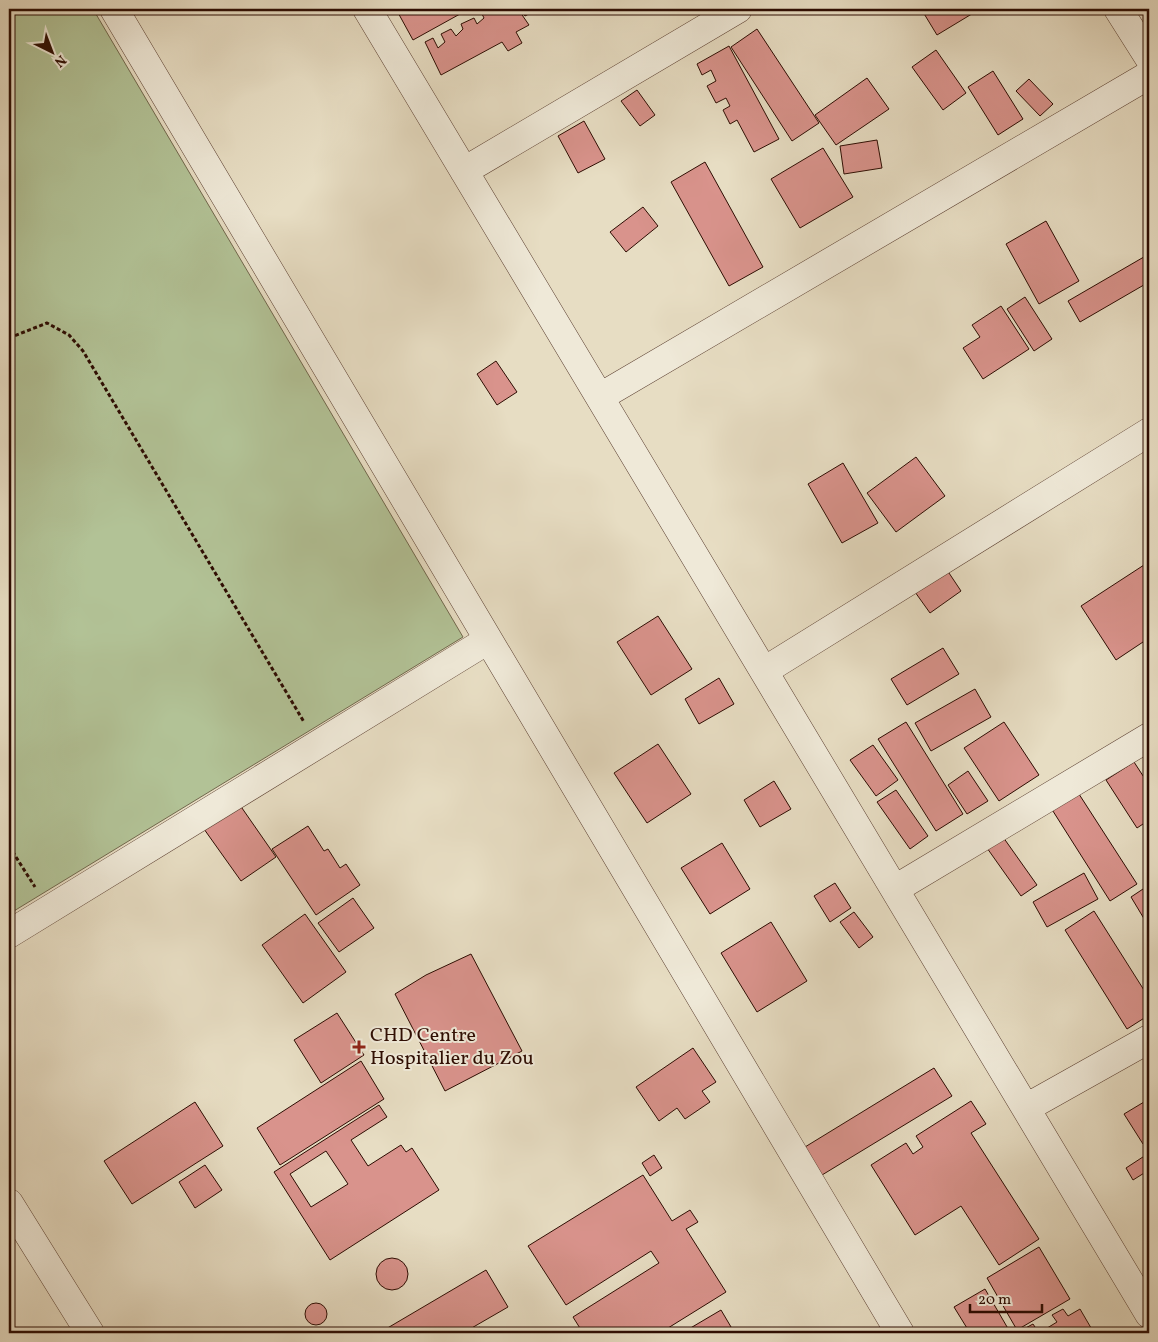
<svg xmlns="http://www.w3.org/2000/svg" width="1158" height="1342" font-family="Vollkorn,serif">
  <rect width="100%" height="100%" fill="#e7ddc3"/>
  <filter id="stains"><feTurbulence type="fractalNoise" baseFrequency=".004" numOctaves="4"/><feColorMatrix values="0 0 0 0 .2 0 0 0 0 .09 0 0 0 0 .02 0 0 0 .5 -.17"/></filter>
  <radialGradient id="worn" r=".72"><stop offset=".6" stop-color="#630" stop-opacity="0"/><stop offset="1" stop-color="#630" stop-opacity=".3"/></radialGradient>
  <path fill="#b2c296" stroke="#70674c" d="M9,9H93L463,637L9,914Z"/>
  <path fill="#d9938c" stroke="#2d0c02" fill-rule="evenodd" d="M396,9H469L413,40Z
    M492,9H493L496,13L502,9H518L529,25L516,32L522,43L508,51L502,42L441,75L425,42L433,38L438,48L445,42L441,34L451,29L456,36L463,29L461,24L474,18L477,24L484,18L482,14Z
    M520,9H538L525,16Z
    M929,9H980L937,35L923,12Z
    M757,29L819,123L792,141L731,47Z
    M729,46L779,139L754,152L737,120L730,124L723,110L730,106L726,98L716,103L707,86L716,81L711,70L702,75L697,64Z
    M936,50L966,93L943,110L912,67Z
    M993,71L1023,119L998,135L968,87Z
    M867,78L889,109L836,145L815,115Z
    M1029,79L1053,104L1040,116L1016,91Z
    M637,90L655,115L640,126L621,101Z
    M584,121L605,159L578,173L558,136Z
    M877,140L882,168L844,174L840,146Z
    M823,148L853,197L800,228L771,179Z
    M705,162L763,267L729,286L671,182Z
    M643,207L658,226L626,252L610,232Z
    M1046,221L1079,281L1039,304L1006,244Z
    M1149,254V282L1080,322L1068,301Z
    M1025,297L1052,339L1034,351L1007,309Z
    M1001,306L1029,349L983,379L963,348L980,337L972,325Z
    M496,361L517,392L497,405L477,374Z
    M916,457L945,496L896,532L867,493Z
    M843,463L878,523L842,543L808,484Z
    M1144,565L1149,574V652L1143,642L1116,660L1081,606Z
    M947,570L961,591L930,613L915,592Z
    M658,616L692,669L651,695L617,642Z
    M943,648L959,674L907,705L891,679Z
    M719,678L734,704L699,724L685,699Z
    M975,689L991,717L931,751L915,723Z
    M906,722L963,814L936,831L878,739Z
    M1004,722L1039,775L999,801L964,748Z
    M658,744L691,794L647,823L614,773Z
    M873,745L898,780L876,796L850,760Z
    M1134,762L1149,785V820L1137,828L1106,780Z
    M968,771L988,801L967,814L948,785Z
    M774,781L791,809L760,827L744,800Z
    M896,790L928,836L910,849L877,802Z
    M1077,791L1137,884L1110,901L1051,808Z
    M235,798L276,857L241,881L199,822Z
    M308,826L324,851L328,849L340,868L346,864L360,885L316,915L272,849Z
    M1003,837L1037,885L1021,896L987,848Z
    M722,843L750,889L710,914L681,868Z
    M1084,873L1098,899L1047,927L1033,902Z
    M835,883L851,908L830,922L814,896Z
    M1149,885V927L1131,897Z
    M353,898L374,928L339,952L318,923Z
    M1094,911L1149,998V1015L1127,1029L1065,930Z
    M854,912L873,937L859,948L840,922Z
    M305,914L346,972L303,1003L262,945Z
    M771,922L807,981L757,1012L721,953Z
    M471,954L522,1051L445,1091L395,994L426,975Z
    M337,1013L364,1055L321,1083L294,1040Z
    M693,1048L716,1082L702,1091L710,1102L685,1119L677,1108L659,1121L636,1087Z
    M361,1061L384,1099L280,1165L257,1128Z
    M934,1068L952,1096L822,1175L805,1147Z
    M1149,1099V1140L1143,1144L1124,1114Z
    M971,1101L986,1124L971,1133L1039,1239L999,1265L961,1206L915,1235L871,1165L906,1143L913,1154L923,1147L916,1136Z
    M195,1102L223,1146L132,1204L104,1161Z
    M379,1105L387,1117L351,1140L368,1166L401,1145L406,1152L412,1148L439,1190L330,1260L274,1172ZM326,1151L348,1184L311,1207L290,1174Z
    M1149,1153V1170L1133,1180L1126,1168Z
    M654,1155L662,1168L650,1176L642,1163Z
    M205,1165L222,1190L195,1208L179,1182Z
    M643,1175L672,1221L690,1210L698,1222L686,1229L726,1292L660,1333H583L573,1317L659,1263L651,1251L566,1305L528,1246Z
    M1039,1247L1070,1299L1017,1330L987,1278Z
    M376 1274a16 16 0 1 1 32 0a16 16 0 1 1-32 0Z
    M486,1270L508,1307L463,1333H379Z
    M985,1289L1010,1332L1007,1333H970L954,1307Z
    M305 1314a11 11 0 1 1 22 0a11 11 0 1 1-22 0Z
    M1063,1309L1068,1316L1080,1309L1094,1333H1021L1020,1331L1033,1324L1039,1333L1057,1322L1052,1315Z
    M721,1310L734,1332L732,1333H682Z
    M480,1327L484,1333H469Z"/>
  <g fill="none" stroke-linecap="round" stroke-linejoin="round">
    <g stroke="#5c4032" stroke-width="29">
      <path id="minor" d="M114,9L900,1333
        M367,9L1149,1314
        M1118,9L1149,58
        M464,171L738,9
        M600,397L1149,75
        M764,671L1149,432
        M895,889L1149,737
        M9,934L488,640
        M1026,1108L1149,1039
        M9,1203L90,1333"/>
    </g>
    <path stroke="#2d0c02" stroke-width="3" stroke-dasharray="4 2.5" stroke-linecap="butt" d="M9,338L47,323L69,335L83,351L304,722
      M9,846L35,887"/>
    <use href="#minor" stroke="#efe9d8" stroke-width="28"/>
  </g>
  <path fill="#8f2418" stroke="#efe9d8" stroke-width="2" d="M356.5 1039.5h5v5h5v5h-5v5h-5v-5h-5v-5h5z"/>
  <g text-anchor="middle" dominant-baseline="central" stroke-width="4" stroke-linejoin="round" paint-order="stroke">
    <g font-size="20" fill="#2d0c02" stroke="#efe9d8" text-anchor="start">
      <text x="370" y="1036">CHD Centre<tspan x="370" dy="23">Hospitalier du Zou</tspan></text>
    </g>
  </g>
  <rect width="1158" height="1342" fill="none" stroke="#e7ddc3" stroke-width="30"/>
  <rect x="10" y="10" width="1138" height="1322" fill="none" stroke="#2d0c02" stroke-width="2.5"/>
  <rect x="15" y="15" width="1128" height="1312" fill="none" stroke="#2d0c02"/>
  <g transform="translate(52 52) rotate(138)" stroke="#efe9d8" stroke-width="4" paint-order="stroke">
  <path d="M0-4L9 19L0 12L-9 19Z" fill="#2d0c02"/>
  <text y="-8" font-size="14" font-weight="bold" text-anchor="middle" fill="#2d0c02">N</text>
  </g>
  <path d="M970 1304v8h72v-8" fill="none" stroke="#2d0c02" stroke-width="2.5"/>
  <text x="978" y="1304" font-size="15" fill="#2d0c02" stroke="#efe9d8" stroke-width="4" paint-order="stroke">20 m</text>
  <rect width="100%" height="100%" filter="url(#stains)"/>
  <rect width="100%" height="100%" fill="url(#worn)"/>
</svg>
